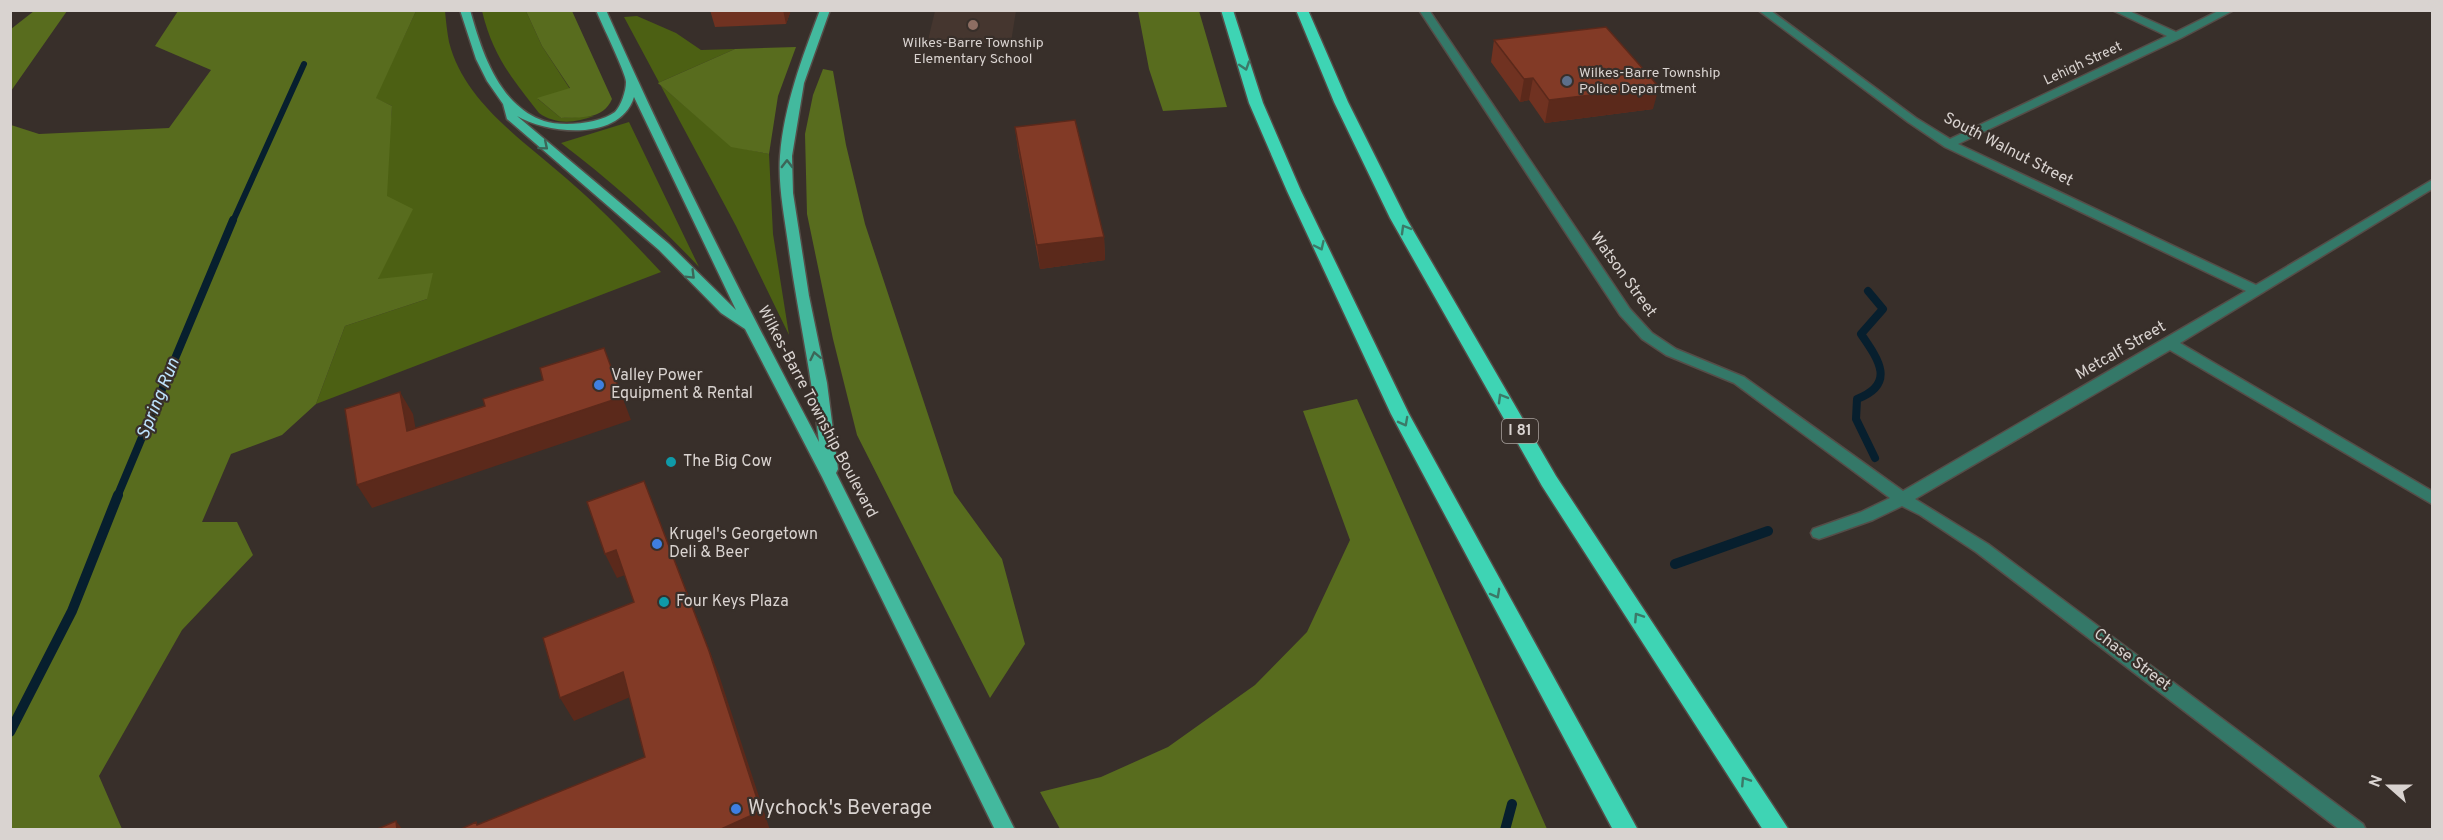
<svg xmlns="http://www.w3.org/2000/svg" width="2443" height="840" font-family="Overpass,sans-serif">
  <rect width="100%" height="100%" fill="#382f2a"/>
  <path fill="#45362f" d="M935,11H1016L1011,42L971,43V39L928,40Z"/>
  <path fill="#4c6013" d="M416,11H445C446,21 447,32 449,42C464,102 524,141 567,179C601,208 631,240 661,272L316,404L345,326L427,299L378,280L392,106L375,98Z
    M482,11H526L542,46L570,89L538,99L561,118L594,116C575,123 556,125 539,113C511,77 493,56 482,11Z
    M637,16L676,33L701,50L735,49L658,83L731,146L769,154L773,234L789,335L736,226L624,17Z
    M629,122L699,267C656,221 611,181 561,143Z"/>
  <path fill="#586c1e" d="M34,11H67L11,91V29Z
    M178,11H416L376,98L392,106L387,196L413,209L378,279L433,273L427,299L345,326L316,404L282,435L231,454L202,522H237L253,555L182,630L99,776L122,829H11V125L39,134L169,128L211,70L155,46Z
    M526,11H572L612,99C603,120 581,117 561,118L537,98L570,88L542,46Z
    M1138,11H1199L1227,107L1163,111L1149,69Z
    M796,47L778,96L769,154L731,147L658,83L735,49Z
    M823,69L833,71L846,145L865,224L954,493L1002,559L1025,644L990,698L857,435L833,339L807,214L805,134L813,95Z
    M1357,399L1547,829H1060L1040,792L1101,777L1168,747L1255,685L1307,632L1350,540L1303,411Z"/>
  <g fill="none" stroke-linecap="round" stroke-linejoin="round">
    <path stroke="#071f2e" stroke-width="6" d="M233,221L304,64"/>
    <path stroke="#071f2e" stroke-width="8" d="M1868,291L1883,309L1861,334C1879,360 1896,384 1857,399L1856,419L1875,458
      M117,497L233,220"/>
    <path stroke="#071f2e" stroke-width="10" d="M1675,564L1768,531
      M10,732L72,611L118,495
      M1505,830L1512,804"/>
    <g stroke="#554d48" stroke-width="3">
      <path id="minor" d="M1419,10H1429L1630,309L1652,333L1676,349L1744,377L1903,491L2246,291L1945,147L1908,122L1758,10H1770L1916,118L1950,139L2167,36L2112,10H2127L2176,32L2220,10H2234L2181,38L1958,144L2256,285L2432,180V189L2180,343L2432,491V504L2170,350L1915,499L1988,544L2363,824L2366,830H2340L1976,552L1920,515L1902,506L1873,520L1825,537L1819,539L1813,537L1811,533L1813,529L1861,512L1890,498L1734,383L1666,355L1642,339L1620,315Z"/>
    </g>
    <g stroke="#554d48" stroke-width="3">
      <path id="major" d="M460,10H470C479,42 490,77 513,101C522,110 532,117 544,121C562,127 599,124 615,112C621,106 626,91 626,82C626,73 601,23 596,10H606C671,157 744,301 819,442C812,375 797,310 788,243C784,214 778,185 780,156C784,105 802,58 820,10H830L804,83L792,156L793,193L809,296L827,383L838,469L836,473L1015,830H995L822,477L745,329L721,313L659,250L507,119L503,104L487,81L476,59ZM634,97L736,310L669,244L517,116C548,134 620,142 634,97Z"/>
    </g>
    <g stroke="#554d48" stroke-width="3">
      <path id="highway" d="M1221,10H1233L1263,103L1301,191L1409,414L1638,830H1613L1391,414L1287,191L1249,103Z
        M1296,10H1308L1348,102L1406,218L1556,476L1789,830H1763L1542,486L1390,218L1334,102Z"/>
    </g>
    <use href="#minor" fill="#347868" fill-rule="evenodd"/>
    <use href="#major" fill="#43b99e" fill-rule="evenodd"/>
    <use href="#highway" fill="#3ed4b4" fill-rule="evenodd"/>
  </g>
  <path fill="#703221" d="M710,10H791L786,24L715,27Z
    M1494,40L1653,109L1545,123L1529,100L1520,102L1491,62Z
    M1015,127L1104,237L1105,260L1040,269L1018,150Z"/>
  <path fill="#5b291b" d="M783,10H791L786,24Z
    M1533,78L1529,100L1520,102L1524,79Z
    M1659,87L1653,109L1545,123L1549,100Z
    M1104,237L1105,260L1040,269L1037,245Z
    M604,348L631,420L372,508L357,485Z
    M400,392L413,414L420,453L407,431Z
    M644,481L654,506L719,675L770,830H719Z
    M616,550L628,574L617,578L605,554Z
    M623,672L635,695L574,721L560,698Z
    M396,821L403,830H397Z"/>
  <path fill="#823a26" stroke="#5b291b" stroke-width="1.5" d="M1606,27L1659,87L1549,100L1533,78L1524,79L1494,40Z
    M1075,120L1104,237L1037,245L1015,127Z
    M604,348L622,397L357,485L345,409L400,392L407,431L485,406L483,399L543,380L540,368Z
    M644,481L709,651L761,811L719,830H459L476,822L477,825L645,757L623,672L560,698L543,638L634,602L616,550L605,554L587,502Z
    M396,821L397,830H375Z"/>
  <defs><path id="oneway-chevron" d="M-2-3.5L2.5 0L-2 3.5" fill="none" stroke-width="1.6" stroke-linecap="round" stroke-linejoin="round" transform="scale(1.5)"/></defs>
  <g stroke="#3b7968">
    <use href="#oneway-chevron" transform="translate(1245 66) rotate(72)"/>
    <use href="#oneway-chevron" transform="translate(1405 229) rotate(-120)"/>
    <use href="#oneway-chevron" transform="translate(1320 246) rotate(65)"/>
    <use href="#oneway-chevron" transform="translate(1502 398) rotate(-120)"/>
    <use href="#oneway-chevron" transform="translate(1404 422) rotate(62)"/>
    <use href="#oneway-chevron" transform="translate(1496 594) rotate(61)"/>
    <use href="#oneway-chevron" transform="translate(1638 617) rotate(-123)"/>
    <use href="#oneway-chevron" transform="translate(1745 781) rotate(-123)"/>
  </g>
  <g stroke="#3c6658">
    <use href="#oneway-chevron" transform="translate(544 146) rotate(40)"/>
    <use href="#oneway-chevron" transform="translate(787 164) rotate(-90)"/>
    <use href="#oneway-chevron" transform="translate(691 275) rotate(45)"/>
    <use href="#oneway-chevron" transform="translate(815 356) rotate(-102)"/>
  </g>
  <circle fill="#8d6e63" stroke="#382f2a" stroke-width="2" cx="973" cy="25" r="6"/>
  <circle fill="#5c6f8a" stroke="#382f2a" stroke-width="2" cx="1567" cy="81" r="6"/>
  <g fill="#3f7fe0" stroke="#382f2a" stroke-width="2">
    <circle cx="599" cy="385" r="6"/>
    <circle cx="657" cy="544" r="6"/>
    <circle cx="736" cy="809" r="6"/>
  </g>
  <g fill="#0f9aa8" stroke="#382f2a" stroke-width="2">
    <circle cx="671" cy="462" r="6"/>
    <circle cx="664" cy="602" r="6"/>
  </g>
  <g text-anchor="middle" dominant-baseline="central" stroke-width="4.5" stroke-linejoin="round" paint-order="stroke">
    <g font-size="14" fill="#d9d3d0" stroke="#382f2a">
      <text x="973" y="43">Wilkes-Barre Township<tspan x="973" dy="16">Elementary School</tspan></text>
      <text x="1579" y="73" text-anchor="start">Wilkes-Barre Township<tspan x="1579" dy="16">Police Department</tspan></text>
    </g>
    <g font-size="14" fill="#d9d3d0" stroke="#382f2a">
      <text transform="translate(2083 64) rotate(-25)">Lehigh Street</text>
    </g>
    <rect fill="#382f2a" stroke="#a9a29e" stroke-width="1.5" x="1502" y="419" width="36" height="24" rx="4.5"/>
    <g font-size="15" font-weight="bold" fill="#d9d3d0">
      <text x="1520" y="431">I 81</text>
    </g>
    <g font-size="16" fill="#d9d3d0" stroke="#382f2a">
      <text transform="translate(2008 150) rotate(27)">South Walnut Street</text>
      <text transform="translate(1623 275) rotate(54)">Watson Street</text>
      <text transform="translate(2121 351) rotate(-30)">Metcalf Street</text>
      <text transform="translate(817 412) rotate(62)">Wilkes-Barre Township Boulevard</text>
      <text transform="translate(2132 660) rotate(37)">Chase Street</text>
    </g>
    <g font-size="16" fill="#d9d3d0" stroke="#382f2a" text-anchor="start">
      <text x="611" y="376">Valley Power<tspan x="611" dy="18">Equipment &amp; Rental</tspan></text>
      <text x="683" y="462">The Big Cow</text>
      <text x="669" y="535">Krugel's Georgetown<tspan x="669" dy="18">Deli &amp; Beer</tspan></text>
      <text x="676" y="602">Four Keys Plaza</text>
    </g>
    <g font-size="18" font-style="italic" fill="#bee3fe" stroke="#382f2a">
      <text transform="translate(159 399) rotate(-68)">Spring Run</text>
    </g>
    <g font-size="20" fill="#d9d3d0" stroke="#382f2a" text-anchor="start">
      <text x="748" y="809">Wychock's Beverage</text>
    </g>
  </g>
  <rect width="2443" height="840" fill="none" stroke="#d9d3d0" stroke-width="24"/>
  <g transform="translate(2389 786) rotate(291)" stroke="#382f2a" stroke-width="4.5" paint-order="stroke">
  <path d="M0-4.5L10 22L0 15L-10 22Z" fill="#d9d3d0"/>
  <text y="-9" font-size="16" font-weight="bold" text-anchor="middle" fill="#d9d3d0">N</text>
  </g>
</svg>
